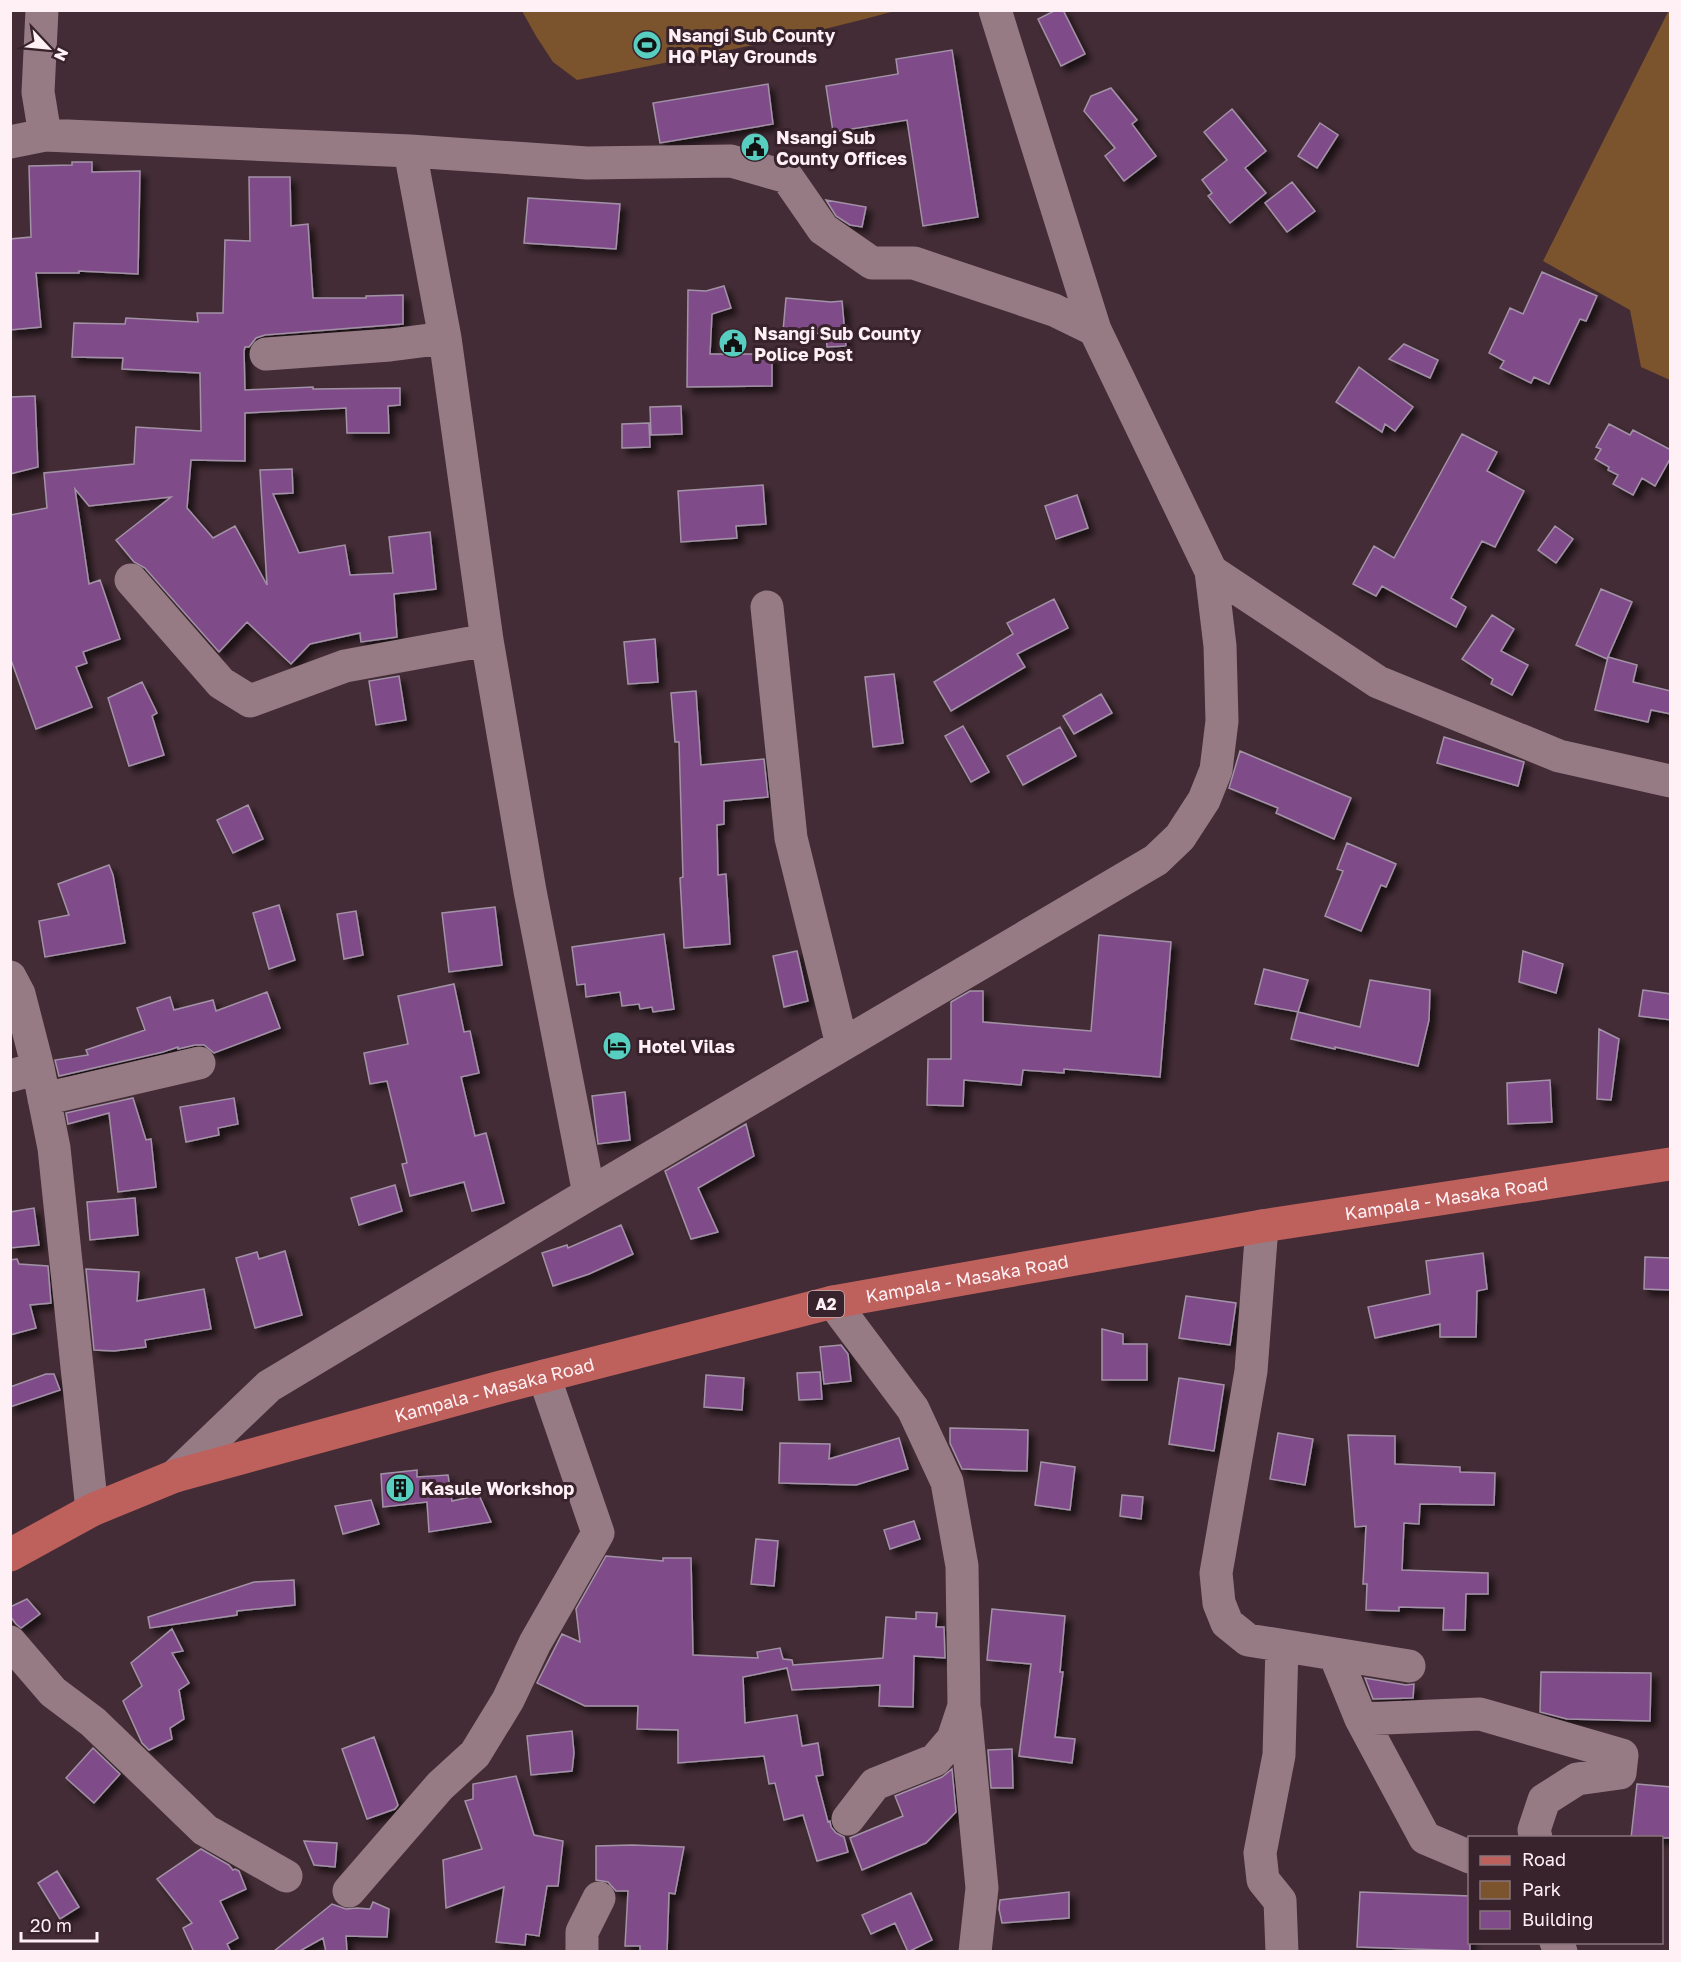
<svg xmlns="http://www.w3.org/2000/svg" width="1681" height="1962" font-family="'Golos Text',sans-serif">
  <defs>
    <filter id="shadow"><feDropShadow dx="5.5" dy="5.5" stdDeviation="3" flood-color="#0009"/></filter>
  </defs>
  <rect width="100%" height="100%" fill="#432c35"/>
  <path fill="#7b532c" d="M1669,10L1670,11V380L1641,367L1630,310L1543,261Z
    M522,11H895C790,40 683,59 577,80L553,62L536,36Z"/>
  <path fill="#7f4c89" stroke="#a392a7" stroke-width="1.5" filter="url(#shadow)" d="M1056,10H1063L1085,54L1061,66L1038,19Z
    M952,50L978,217L923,226L907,120L833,132L826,86L898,74L896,59Z
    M768,84L773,124L660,143L653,103Z
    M1111,88L1137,120L1132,124L1156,156L1124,181L1105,156L1115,148L1084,111L1091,96Z
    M1232,109L1266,151L1245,168L1266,193L1230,223L1208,196L1212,193L1202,180L1227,160L1204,132Z
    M1320,123L1338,135L1317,168L1298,156Z
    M72,162H92V172L140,171L138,274L79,271V273H36L41,327L10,330V239L31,237L29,166L72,165Z
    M249,177H290L291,226L308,224L313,298H366V296L403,295V324L265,335L256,338L249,347H245L244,351L245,390L313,387V389L400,388V405L388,406L389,433H347L346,408L245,413V461L191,460L187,508L213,538L235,526L267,585L260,470L292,469L293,493L273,494L299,553L345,545L350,575L393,573L389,537L430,532L436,589L394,594L397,637L361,642L360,633L310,644L291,664L247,622L219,652L145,568L134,562L116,540L171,497L89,506L75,489L89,584L100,580L120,639L83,652L87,663L76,667L92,707L36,729L10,657V515L47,508L44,473L134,464L136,427L201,431L200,373L122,369L123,358L72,357L74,323L125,324L126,318L198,322L197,313H223L225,240L250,241Z
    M1292,182L1315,211L1287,232L1265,203Z
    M528,198L620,204L616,249L524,243Z
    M826,200L866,207L862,227L850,225L836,216Z
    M1542,272L1597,296L1586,321L1580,319L1549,384L1534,377L1531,383L1500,368L1504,361L1489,353L1510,308L1523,314Z
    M724,286L731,308L712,314L710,354H772V386L687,387L688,290L706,291Z
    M786,298L831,302L842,301L846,346L827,347L826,334L783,331Z
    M1404,344L1438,360L1430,378L1389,359Z
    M1359,367L1413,407L1395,431L1385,424L1382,432L1336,402Z
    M35,396L38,467L10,474V397Z
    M681,406L682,434L651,435L650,407Z
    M649,423L650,447L622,448V424Z
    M1609,424L1630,435L1633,430L1671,450V457L1655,486L1642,478L1633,495L1613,484L1618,475L1608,470L1609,467L1595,459L1601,449L1596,447Z
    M1462,434L1497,452L1487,471L1524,491L1495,547L1482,541L1451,598L1466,607L1456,627L1382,586L1376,596L1353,584L1374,546L1394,558Z
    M763,485L766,524L736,526L737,538L681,542L678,491Z
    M1077,495L1088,528L1056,539L1045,506Z
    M1555,526L1573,539L1556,563L1538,550Z
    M1601,589L1632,602L1607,659L1576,645Z
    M1054,599L1068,628L1017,654L1025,667L951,711L934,682L1013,634L1007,623Z
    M1492,615L1514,629L1501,651L1528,665L1512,695L1491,684L1493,679L1462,659Z
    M655,639L658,682L628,684L624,642Z
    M1608,657L1637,665L1633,682L1671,691V714L1651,710L1648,722L1595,710Z
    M894,674L903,743L873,747L865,677Z
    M399,676L406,720L376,725L369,681Z
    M142,682L157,713L152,716L164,755L129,766L108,698Z
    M696,691L701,765L764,759L768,797L724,801V824L717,825L718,875L726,874L730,944L684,948L680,878L683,877L679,742H675L671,693Z
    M1101,694L1112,713L1074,734L1063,716Z
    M963,726L989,772L971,782L945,736Z
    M1060,727L1076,756L1023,785L1007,756Z
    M1444,737L1524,762L1518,786L1437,763Z
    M1240,751L1351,798L1334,839L1276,813L1278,808L1229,788Z
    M248,805L263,839L233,853L217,820Z
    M1347,843L1396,864L1386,887L1381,885L1361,931L1325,916L1343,871L1337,869Z
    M109,865L113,875L125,943L45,957L39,921L69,915L58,884Z
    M279,905L295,960L269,969L253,913Z
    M495,907L502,965L449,972L442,913Z
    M356,911L363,955L344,959L337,914Z
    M664,934L674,1009L653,1012L652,1007L640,1009L639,1004L622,1006L620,992L586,997L585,984L577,985L572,947Z
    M1099,935L1171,942L1160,1077L1064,1069V1073L1023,1070L1021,1085L964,1080L963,1106L927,1105L928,1059H951V1002L970,991H983V1022L1091,1031Z
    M797,951L808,1001L784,1007L773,956Z
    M1523,951L1563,964L1556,993L1519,982Z
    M1264,969L1308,980L1298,1012L1255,1004Z
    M1370,980L1430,990L1429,1020L1418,1066L1335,1047V1049L1291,1039L1298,1012L1360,1027Z
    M454,984L464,1032L470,1031L479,1073L461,1077L475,1136L486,1133L504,1203L472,1211L464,1182L410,1196L402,1164L407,1163L387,1081L370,1084L364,1053L408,1044L398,996Z
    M1643,990L1671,994V1020L1639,1016Z
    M267,992L280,1028L214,1053L204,1045H195L178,1049V1047L163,1052L59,1076L55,1060L88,1055L86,1050L145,1030L137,1008L170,997L174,1010L213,1000L216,1011Z
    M1599,1029L1619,1039L1611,1100L1597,1099Z
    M1550,1080L1552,1122L1508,1124L1507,1083Z
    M625,1092L630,1140L598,1144L592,1096Z
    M133,1098L146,1140L151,1139L156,1187L118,1192L109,1113L68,1124L66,1113Z
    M234,1098L238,1124L218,1128L219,1135L186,1142L180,1107Z
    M746,1124L754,1156L698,1188L718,1232L691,1239L665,1171Z
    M395,1185L402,1211L359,1225L351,1198Z
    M135,1198L138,1235L90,1240L87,1202Z
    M34,1208L39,1245L10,1248V1212Z
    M621,1225L633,1254L589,1274L553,1286L542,1253L567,1245L568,1248Z
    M285,1251L302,1315L255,1328L236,1258L257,1252L259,1259Z
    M1483,1253L1487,1289L1477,1291L1476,1337H1440V1324L1375,1338L1368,1307L1430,1294L1426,1261Z
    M1645,1257L1671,1258V1290L1644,1289Z
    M17,1259L19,1264L48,1266L51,1303L30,1305L36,1328L10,1335V1260Z
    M86,1269L139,1272L137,1301L204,1289L211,1329L145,1340L146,1347L114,1351L94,1350Z
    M1186,1296L1236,1303L1230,1345L1179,1338Z
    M1102,1329L1123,1334V1344H1147V1380H1102Z
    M841,1345L848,1354L851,1381L824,1384L820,1347Z
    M820,1372L822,1399L799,1400L797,1373Z
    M46,1374H54L60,1390L10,1407V1387Z
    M706,1375L744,1378L742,1410L704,1407Z
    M1179,1378L1224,1385L1214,1451L1169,1444Z
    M950,1428L1028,1430L1027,1471L962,1469L950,1443Z
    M1278,1433L1313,1439L1305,1485L1270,1479Z
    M1348,1435L1395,1436V1464L1460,1467V1472L1495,1473L1494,1505L1420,1504L1419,1524L1404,1523L1402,1570L1488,1573V1594H1466L1465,1630H1443L1444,1608L1399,1607V1611L1366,1610L1367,1584H1363L1366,1526L1355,1527Z
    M899,1438L908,1469L856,1485L779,1483L780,1443L830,1444L829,1459Z
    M1041,1462L1075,1467L1070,1510L1035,1505Z
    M417,1470V1477L448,1475L452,1501L479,1495L491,1522L429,1532L427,1502L383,1507L381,1474Z
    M1122,1495L1143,1497L1141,1519L1120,1516Z
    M371,1500L379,1524L343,1534L335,1506Z
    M914,1521L920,1539L890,1549L884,1530Z
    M756,1539L778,1541L774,1586L751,1584Z
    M606,1556L663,1561V1558H691L693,1655L758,1658L757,1652L780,1648L783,1659L792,1660L793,1665L883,1658L886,1617L916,1619V1612L937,1613L936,1627H944L945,1658L914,1656L913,1707L879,1706L880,1685L792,1690L787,1668L743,1677L745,1723L797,1715L802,1746L818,1743L823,1775L816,1776L828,1822L830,1821L831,1827L836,1833L844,1837L848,1852L817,1861L803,1815L784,1820L775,1783L769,1784L764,1756L678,1763V1730L637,1729L638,1706H585L537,1683L562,1634L580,1642L576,1609Z
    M294,1580L295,1605L237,1611V1615L150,1628L148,1617L254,1582Z
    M27,1599L40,1614L21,1628L16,1624L10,1616V1607Z
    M992,1609L1065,1616L1060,1672H1063L1055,1737L1075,1739L1072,1763L1019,1756L1031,1664L987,1660Z
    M172,1629L183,1651L172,1653L189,1683L179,1690L184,1719L170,1728L172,1739L149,1750L142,1743L123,1701L142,1686L131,1663Z
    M1541,1672L1651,1673L1650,1721L1567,1719L1540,1712Z
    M1365,1678L1406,1685L1414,1684L1413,1698L1373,1699Z
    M572,1731L574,1753L572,1771L531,1775L527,1736Z
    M374,1737L398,1805L395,1809L367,1819L342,1749Z
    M93,1748L120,1774L94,1803L66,1778Z
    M1012,1749L1013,1788H991L988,1750Z
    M952,1769L956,1812L926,1843L862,1870L850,1838L903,1816L895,1796L942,1777Z
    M516,1776L534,1835L563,1841L558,1886H547L539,1936L526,1934L525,1945L496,1942L504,1887L446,1908L443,1860L482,1849L465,1801L473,1799V1784Z
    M1637,1784L1671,1787V1838H1631Z
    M304,1841L337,1843L335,1867L314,1865Z
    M632,1845L684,1847L675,1894L669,1893L667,1952H640V1946H625L628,1891H616L608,1882L596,1880V1846Z
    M201,1849L229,1865L233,1870L235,1869L239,1871L246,1889L220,1901L238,1938L227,1944L231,1952H194L183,1928L192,1923L157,1879Z
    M57,1871L79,1907L60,1919L38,1883Z
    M1069,1892V1918L1002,1923L999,1909L1000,1900Z
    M1360,1892L1470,1896V1951L1357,1947Z
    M911,1893L932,1940L908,1952L895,1923L871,1934L862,1915Z
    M373,1902L389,1909L387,1937L346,1936L347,1952H326L323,1938L298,1952H273L332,1904L346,1909L357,1908L370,1909Z"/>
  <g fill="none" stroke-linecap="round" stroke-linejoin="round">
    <path stroke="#967b85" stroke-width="33" d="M45,135L410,151L587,163L731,161L787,177L823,229L872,263H914L1054,310L1095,330
      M10,142L45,135L38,92L42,10
      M410,151L445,338L487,640L530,891L589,1194
      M266,354L390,345L445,338
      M1211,571L1378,682L1559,756L1670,781
      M131,580L221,683L250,701L345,666L487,640
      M767,607L791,838L842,1045
      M10,977L19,994L38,1068L54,1148L92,1510
      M10,1076L38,1068
      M44,1099L199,1063
      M1262,1226L1251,1371L1216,1573L1219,1603L1227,1623L1248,1640L1409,1666
      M833,1302L913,1409L947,1482L962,1566L964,1706L953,1739L935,1760L875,1784L848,1819
      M175,1476L269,1386L589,1194L1156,860L1180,837L1204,800L1216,770L1222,721L1220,646L1211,571L1095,330L995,10
      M10,1642L53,1692L93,1722L205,1830L286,1876
      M1335,1655L1361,1719L1480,1714L1622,1755L1620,1773L1577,1779L1544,1800L1534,1830L1536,1838
      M965,1711L982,1888L975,1952
      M1361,1719L1425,1838L1470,1857
      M349,1891L440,1786L475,1754L508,1700L535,1643L598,1533L544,1376
      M1556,1942L1561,1952
      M582,1952V1932L599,1898
      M1282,1952L1280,1901L1263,1880L1260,1853L1279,1755L1282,1646"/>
    <path stroke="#be605c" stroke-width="33" id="s1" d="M10,1555L92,1510L175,1476L501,1387L833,1302L1262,1226L1670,1164"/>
  </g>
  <defs>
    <g id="stadium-disc" transform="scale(1.5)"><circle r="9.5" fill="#58cec0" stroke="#38222b"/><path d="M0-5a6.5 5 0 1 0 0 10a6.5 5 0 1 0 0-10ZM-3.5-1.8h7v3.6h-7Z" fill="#111"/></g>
    <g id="civic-disc" transform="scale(1.5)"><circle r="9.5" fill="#58cec0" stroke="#38222b"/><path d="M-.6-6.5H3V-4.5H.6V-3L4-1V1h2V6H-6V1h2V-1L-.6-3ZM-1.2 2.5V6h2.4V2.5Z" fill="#111"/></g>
    <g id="hotel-disc" transform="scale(1.5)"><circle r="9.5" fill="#58cec0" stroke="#38222b"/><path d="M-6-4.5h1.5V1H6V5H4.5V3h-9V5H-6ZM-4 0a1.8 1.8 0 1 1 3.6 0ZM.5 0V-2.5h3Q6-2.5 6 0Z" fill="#111"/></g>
    <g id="building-disc" transform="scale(1.5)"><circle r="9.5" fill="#58cec0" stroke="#38222b"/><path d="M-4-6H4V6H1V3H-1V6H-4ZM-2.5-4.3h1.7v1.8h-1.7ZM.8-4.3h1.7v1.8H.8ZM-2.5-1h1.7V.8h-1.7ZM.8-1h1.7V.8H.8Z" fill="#111"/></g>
  </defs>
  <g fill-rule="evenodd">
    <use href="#stadium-disc" x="647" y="45"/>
    <use href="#civic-disc" x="755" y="147"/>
    <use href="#civic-disc" x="733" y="343"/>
    <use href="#hotel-disc" x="617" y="1046"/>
    <use href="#building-disc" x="400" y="1488"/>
  </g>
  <g text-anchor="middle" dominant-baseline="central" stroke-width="6" stroke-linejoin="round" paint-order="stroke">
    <rect fill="#38222b" stroke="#c3b2b8" stroke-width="1.5" x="808" y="1291" width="36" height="26" rx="4.5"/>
    <g font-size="16" font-weight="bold" fill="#fff0f5">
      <text x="826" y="1304">A2</text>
    </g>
    <g font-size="18" font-weight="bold" fill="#fff0f5" stroke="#38222b" text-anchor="start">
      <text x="668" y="35">Nsangi Sub County<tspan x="668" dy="21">HQ Play Grounds</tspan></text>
      <text x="776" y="137">Nsangi Sub<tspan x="776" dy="21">County Offices</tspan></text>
      <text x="754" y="333">Nsangi Sub County<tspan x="754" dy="21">Police Post</tspan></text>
      <text x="638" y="1046">Hotel Vilas</text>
      <text x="421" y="1488">Kasule Workshop</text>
    </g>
    <g font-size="18" fill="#fff0f5" stroke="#38222b">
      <text stroke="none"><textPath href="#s1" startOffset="1486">Kampala - Masaka Road</textPath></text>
      <text stroke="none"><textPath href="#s1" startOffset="1000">Kampala - Masaka Road</textPath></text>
      <text stroke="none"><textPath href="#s1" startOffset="514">Kampala - Masaka Road</textPath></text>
    </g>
  </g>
  <rect width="1681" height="1962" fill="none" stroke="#fff0f5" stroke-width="24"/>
  <rect x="1468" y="1836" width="195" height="108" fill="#38222b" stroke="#88747c" stroke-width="1.5"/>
  <rect x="1480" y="1856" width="30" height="9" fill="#be605c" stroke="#88747c" stroke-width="1.5"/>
  <text x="1522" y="1866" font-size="18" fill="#fff0f5">Road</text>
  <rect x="1480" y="1881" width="30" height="18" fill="#7b532c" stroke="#88747c" stroke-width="1.5"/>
  <text x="1522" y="1896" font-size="18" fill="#fff0f5">Park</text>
  <rect x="1480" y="1911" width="30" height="18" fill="#7f4c89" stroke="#88747c" stroke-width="1.5"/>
  <text x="1522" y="1926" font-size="18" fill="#fff0f5">Building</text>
  <g transform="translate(48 48) rotate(116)" stroke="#38222b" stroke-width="4.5" paint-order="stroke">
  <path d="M0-4.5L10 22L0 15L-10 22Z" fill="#fff0f5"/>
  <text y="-9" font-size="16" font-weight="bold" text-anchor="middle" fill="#fff0f5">N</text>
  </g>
  <path d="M21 1932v9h76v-9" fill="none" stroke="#fff0f5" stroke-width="3"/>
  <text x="30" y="1932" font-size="18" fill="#fff0f5" stroke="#38222b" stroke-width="4.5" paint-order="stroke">20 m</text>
</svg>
